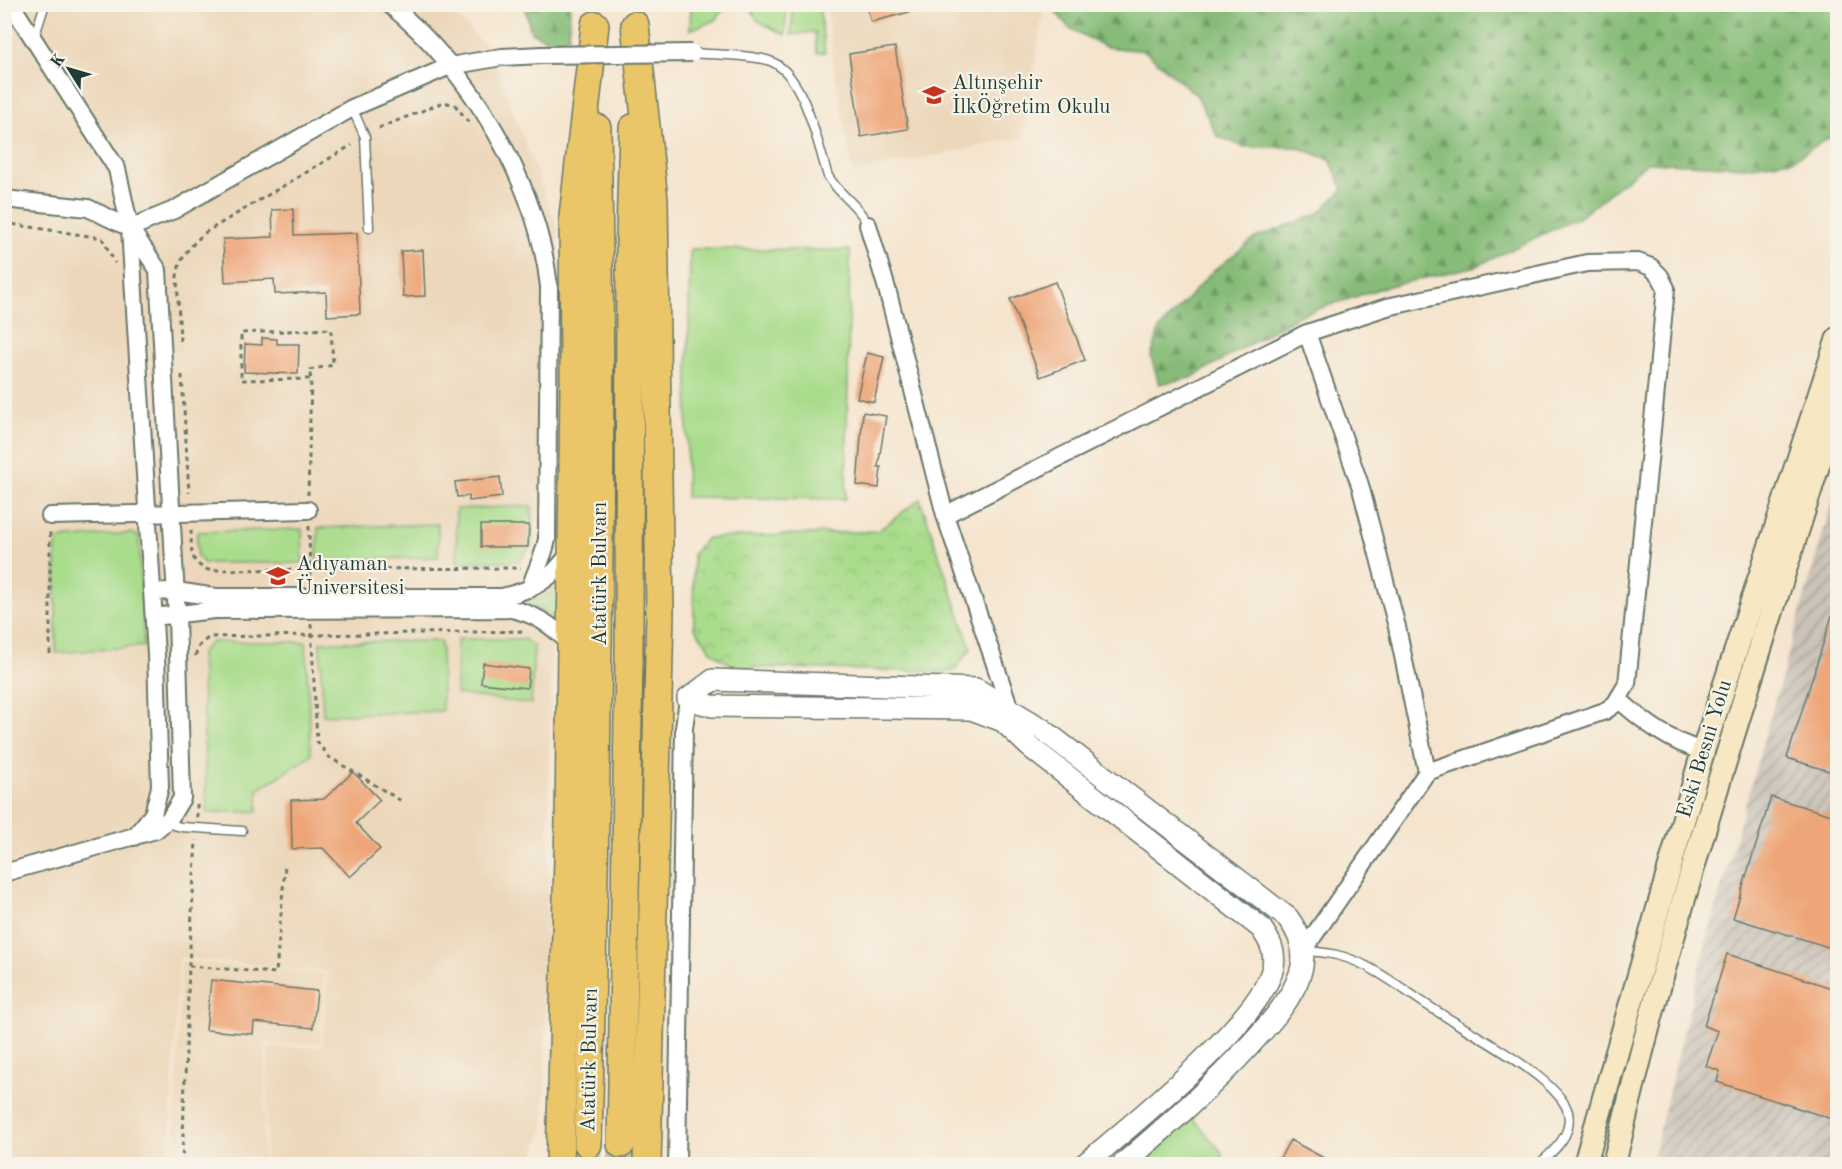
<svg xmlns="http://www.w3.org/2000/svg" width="1842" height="1169" font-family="'Old Standard TT',serif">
  <defs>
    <pattern id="industrial-furrows" width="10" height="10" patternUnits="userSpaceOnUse" patternTransform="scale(1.5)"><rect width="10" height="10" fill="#cbc2b8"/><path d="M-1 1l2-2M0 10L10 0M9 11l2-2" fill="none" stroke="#a49f96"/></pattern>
    <pattern id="forest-firs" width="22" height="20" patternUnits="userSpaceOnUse" patternTransform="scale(1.5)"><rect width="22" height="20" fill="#86bc77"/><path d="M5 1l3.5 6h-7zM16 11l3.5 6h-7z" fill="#6d9a62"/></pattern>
    <pattern id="park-crowns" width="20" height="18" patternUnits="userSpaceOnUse" patternTransform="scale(1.5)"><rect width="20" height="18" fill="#a9dc8b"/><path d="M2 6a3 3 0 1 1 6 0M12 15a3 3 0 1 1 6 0" fill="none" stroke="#91be79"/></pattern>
  </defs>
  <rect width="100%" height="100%" fill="#f7f3e8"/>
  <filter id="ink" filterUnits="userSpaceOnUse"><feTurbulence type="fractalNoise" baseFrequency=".0167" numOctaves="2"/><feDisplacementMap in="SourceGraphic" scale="12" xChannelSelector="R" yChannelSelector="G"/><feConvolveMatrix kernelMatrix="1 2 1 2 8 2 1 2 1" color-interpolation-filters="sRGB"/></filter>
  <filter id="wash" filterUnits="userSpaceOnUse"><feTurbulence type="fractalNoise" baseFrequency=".008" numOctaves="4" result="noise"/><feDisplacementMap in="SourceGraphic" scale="24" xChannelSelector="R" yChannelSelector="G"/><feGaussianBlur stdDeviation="1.35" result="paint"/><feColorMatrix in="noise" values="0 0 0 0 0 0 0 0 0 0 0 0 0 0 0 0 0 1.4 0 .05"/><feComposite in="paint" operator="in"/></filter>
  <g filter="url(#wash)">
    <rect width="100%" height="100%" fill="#f5e5cf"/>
    <path fill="#ecd7ba" d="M1028,4L1043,13L1023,137L853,173L831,53L827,5Z
      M5,5H445L490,50L558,229L544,1126L532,1164H265L268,1046L322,1047L327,972L179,958L169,1164H5Z
      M181,961L324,973L320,1044H266L263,1164H173Z"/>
    <path fill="url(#industrial-furrows)" d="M1837,484V1164H1651L1707,938Z"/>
    <path fill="#a9dc8b" stroke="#648c60" stroke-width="1.5" d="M691,5V4L726,5L716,20L690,30Z
      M749,5H787L785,35L758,21Z
      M793,5H819L825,52L817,53L815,32L791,35Z
      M690,249L850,250L846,499L686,497Z
      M532,506V545L519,561L457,562L456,509Z
      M438,524V557L317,561L318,528Z
      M302,529L303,563H204L197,556V532Z
      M133,533L139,537L144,646L56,653V545L61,539Z
      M563,582L562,625L544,611L525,604L546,596Z
      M457,639H524L534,647L531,704L456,694Z
      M441,641L442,711L323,715L320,642Z
      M211,642H306L311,755L258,790V811L207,813L201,653Z
      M1191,1117L1221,1151L1223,1164H1139Z"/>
    <path fill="url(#forest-firs)" stroke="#527c56" stroke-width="1.5" d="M524,5H570L569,37L552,42L531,32Z
      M1050,5H1837V133L1792,160L1745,167L1648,162L1581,216L1477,266L1385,287L1300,315L1191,378L1159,384L1151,357L1159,330L1210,274L1255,238L1318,214L1343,189L1330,160L1297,147H1244L1217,136L1197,96L1145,51L1106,47L1069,28Z"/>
    <path fill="url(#park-crowns)" stroke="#648c60" stroke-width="1.5" d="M920,499L971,649L953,672L734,667L712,652L694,627L693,554L707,538L878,531Z"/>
    <g id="blocks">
      <path fill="#eea577" d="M866,4H920L921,9L871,22Z
        M895,47L908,129L861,137L849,54Z
        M293,209L294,235L357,233L360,314L327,316L326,292L275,294L274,279L225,282L223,239L273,237L272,210Z
        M423,250L425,296L403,297L401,251Z
        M1055,282L1085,360L1040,377L1010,299Z
        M262,338L277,339V344H299L298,374L244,372L245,344L262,345Z
        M867,353L884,357L874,402L857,398Z
        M863,412L886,416L878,467H881L879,488L857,485Z
        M500,477L502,497L469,501V496L457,497L455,482Z
        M481,525H529L528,547H481Z
        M1835,606H1838V774L1787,758Z
        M483,663L529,669L527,688L481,683Z
        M353,772L380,800L356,823L380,849L350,877L323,848L292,849L291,800L324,799Z
        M1771,797L1838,817V950L1733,918Z
        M1727,954L1838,990V1121L1717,1082L1720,1071L1706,1066L1718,1031L1704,1026Z
        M211,980L317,991L313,1028L254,1022L253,1034L206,1030Z
        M1290,1140L1335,1164H1277Z"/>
    </g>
  </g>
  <g filter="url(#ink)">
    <use href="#blocks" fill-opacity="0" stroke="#6a786a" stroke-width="1.5"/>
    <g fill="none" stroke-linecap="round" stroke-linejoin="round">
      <path stroke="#cac3b0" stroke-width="27" stroke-dasharray="27 14" stroke-linecap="butt" d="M588,1164V1144
        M620,1164L621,1144"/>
      <g stroke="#6a786a" stroke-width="11">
        <path id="service" d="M34,38L45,4
          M692,53C716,55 744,54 767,60C804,70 817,143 828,176C839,195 858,204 868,225
          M352,108L365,137L369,228
          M166,823L181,827L242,831
          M1304,951C1326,952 1345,955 1366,966C1390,978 1412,996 1435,1010C1465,1030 1559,1078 1568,1112C1573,1135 1554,1151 1539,1164"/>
      </g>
      <g stroke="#6a786a" stroke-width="20">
        <path id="minor" d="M11,4L117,169L130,228L156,655L160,787L153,814L134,837
          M389,4C470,70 537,182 549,286L547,539C544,557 535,571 530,589
          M4,199L88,208L130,228L158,270L177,616L182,798L170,818L156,830L4,873
          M868,225L887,289L945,515L1010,709L1006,715
          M130,228L174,210L352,108L450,66L502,57L542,55
          M945,515L1307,333L1387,307L1587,263L1638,262L1651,267L1660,276L1666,288L1627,684L1615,704L1605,711L1427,772
          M50,516L308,510
          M152,592L176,591L216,597H502C536,589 551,580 571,551
          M154,617L214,610L511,609C536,614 553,626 570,644
          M1618,699C1644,722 1670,742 1703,751
          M1303,951L1427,772L1397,627L1360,485L1307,333
          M677,1164L684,728L688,699"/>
      </g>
      <g stroke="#6a786a" stroke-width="24">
        <path id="tertiary" d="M688,699L713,680L976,689L1042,729L1288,918C1300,934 1307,954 1300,974C1291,1001 1269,1024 1250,1045C1211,1088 1167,1126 1123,1164
          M688,699L712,706L971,709L1003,721L1029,746L1261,928C1269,940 1276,951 1273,966C1264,1019 1129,1127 1085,1164"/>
      </g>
      <g stroke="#6a786a" stroke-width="26">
        <path id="secondary" d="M1585,1164L1703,751L1838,338
          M1614,1164C1674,907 1759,655 1838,402"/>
      </g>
      <g stroke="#6a786a" stroke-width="30">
        <path id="trunk" d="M635,25L654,200L660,613L647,1164
          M588,1144C596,805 604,467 597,128
          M621,1144L629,657L630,236L633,128
          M560,1164L569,820L574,381L573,216L595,25"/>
      </g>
      <path stroke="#6a786a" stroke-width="3" stroke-dasharray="4.5 4.5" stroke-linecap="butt" d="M379,128L444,102L455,105L470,124
        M4,223L102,238L115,263
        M180,341L177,277C179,257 191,245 206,232L352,145
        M182,375L189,493
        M308,495L311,379L309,370L333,365L331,329L241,333V380L311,379
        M309,526L310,582
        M191,530C192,549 188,562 208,570L521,568
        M311,624L317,741L329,757L403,802
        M50,654V530
        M195,656L199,646L209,637L526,631
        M197,804V818
        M189,966L276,973L285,865
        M182,1164L189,966L196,840"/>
      <use href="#service" stroke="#fff" stroke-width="8"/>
      <use href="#minor" stroke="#fff" stroke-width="16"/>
      <use href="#tertiary" stroke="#fff" stroke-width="21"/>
      <use href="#secondary" stroke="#f7e8c3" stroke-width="22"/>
      <use href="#trunk" stroke="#eac669" stroke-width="27"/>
      <g stroke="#6a786a" stroke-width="20" stroke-linecap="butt">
        <path id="minor-bridge" d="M542,55L692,53"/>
      </g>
      <use href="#minor-bridge" stroke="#fff" stroke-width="16"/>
    </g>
  </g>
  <defs>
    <g id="school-bare" transform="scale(1.8)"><path d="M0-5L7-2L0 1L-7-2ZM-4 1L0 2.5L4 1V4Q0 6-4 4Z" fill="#c8321e" stroke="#f7f3e8" stroke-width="2.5" paint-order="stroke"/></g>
    <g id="university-bare" transform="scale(1.8)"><path d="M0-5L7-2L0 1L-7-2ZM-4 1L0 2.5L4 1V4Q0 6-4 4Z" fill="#c8321e" stroke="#f7f3e8" stroke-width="2.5" paint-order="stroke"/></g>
  </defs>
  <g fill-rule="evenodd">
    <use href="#school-bare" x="934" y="95"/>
    <use href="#university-bare" x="278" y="576"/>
  </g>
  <g text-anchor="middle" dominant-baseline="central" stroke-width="4.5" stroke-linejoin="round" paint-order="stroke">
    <g font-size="21" fill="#1f3d34" stroke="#f7f3e8" text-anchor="start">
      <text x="952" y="83">Altınşehir<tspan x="952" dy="24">İlkÖğretim Okulu</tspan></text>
      <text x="296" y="564">Adıyaman<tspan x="296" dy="24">Üniversitesi</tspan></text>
    </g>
    <g font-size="21" fill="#1f3d34" stroke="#f7f3e8">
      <text transform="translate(600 574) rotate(-90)">Atatürk Bulvarı</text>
      <text transform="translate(1705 749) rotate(-73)">Eski Besni Yolu</text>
      <text transform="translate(590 1060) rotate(-89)">Atatürk Bulvarı</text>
    </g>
  </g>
  <rect width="1842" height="1169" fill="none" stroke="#f7f3e8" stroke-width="24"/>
  <g transform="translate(69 69) rotate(307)" stroke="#f7f3e8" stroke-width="4.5" paint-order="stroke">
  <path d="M0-4.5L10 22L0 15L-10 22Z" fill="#1f3d34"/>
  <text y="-9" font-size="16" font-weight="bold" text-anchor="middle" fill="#1f3d34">K</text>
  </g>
</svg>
